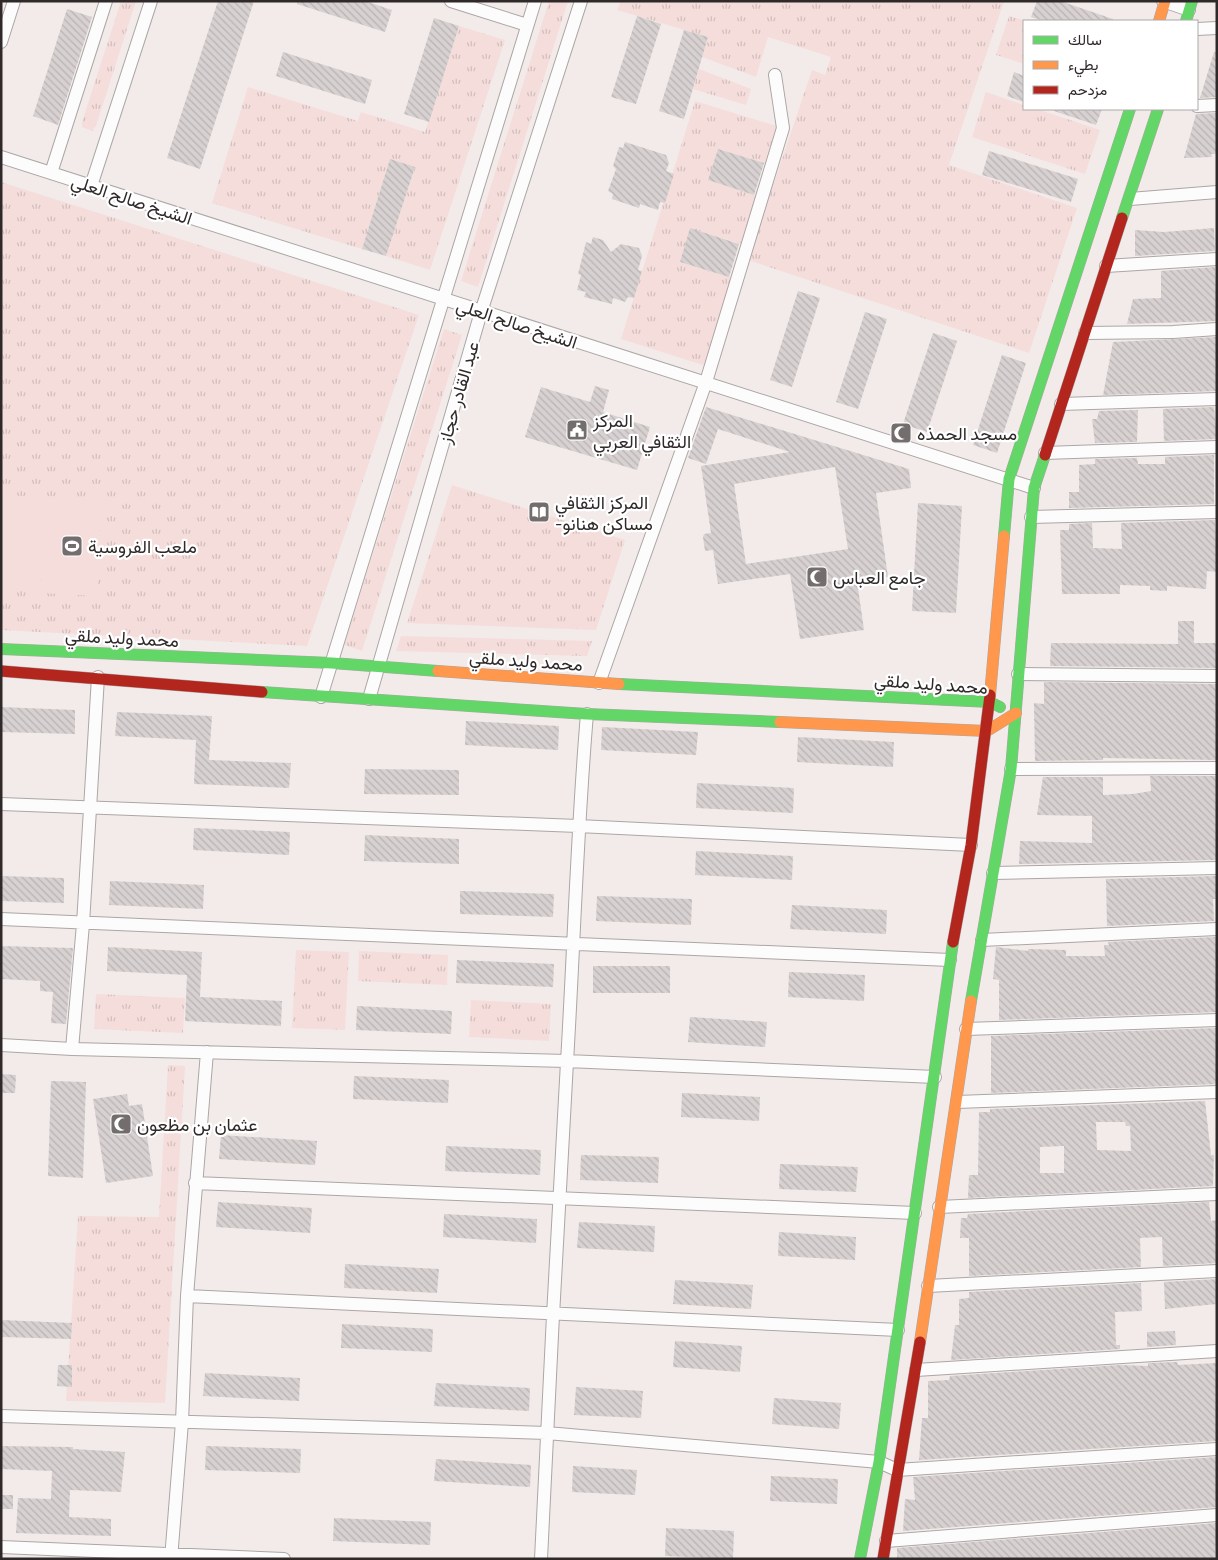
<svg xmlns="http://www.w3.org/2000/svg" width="1218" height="1560" font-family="Commissioner,Vazirmatn,sans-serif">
  <defs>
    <pattern id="grass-tufts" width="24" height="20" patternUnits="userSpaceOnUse" patternTransform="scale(1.25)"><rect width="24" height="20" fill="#f5dddb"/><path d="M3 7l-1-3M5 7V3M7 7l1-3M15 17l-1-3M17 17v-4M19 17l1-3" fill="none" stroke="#d2bebc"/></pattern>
    <pattern id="building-back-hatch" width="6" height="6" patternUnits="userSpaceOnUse" patternTransform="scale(1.25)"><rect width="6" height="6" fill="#d7d1d1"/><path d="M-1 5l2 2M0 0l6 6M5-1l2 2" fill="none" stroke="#b9b4b3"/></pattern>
  </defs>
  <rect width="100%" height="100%" fill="#f2ebea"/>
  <path fill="url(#grass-tufts)" d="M121,1H136L96,126L92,131L82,127V122Z
    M549,1H568L478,287L461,281Z
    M621,1H1004L949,165L1077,208L1029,353L748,260L812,70L825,75L831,57L768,37L756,77L702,57L708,37L617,10Z
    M1009,16L1026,21H1024V64L996,55Z
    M459,26L505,40L430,270L386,256L415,167L390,160L362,249L212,203L248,87L358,121L361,112L425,132Z
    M699,69L751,89L746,105L693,89Z
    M986,92L1024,105V109H1037L1100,130L1085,174L972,137Z
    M695,101L783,128L768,165L718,149L709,180L757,196L742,244L691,229L680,262L733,278L706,366L621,339Z
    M1,182L419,315L307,646L1,630Z
    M444,329L462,335L362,651L344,645Z
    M452,485L625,540L596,630L407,623Z
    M401,636L592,641L587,656L396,651Z
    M296,950L349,952L345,1030L292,1028Z
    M359,951L448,955L447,985L358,981Z
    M96,994L185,998L183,1033L94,1029Z
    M471,1000L551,1004L549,1041L469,1037Z
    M168,1065L185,1066L165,1403L66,1401L78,1216L159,1217Z"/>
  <path fill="#f5dddb" d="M1,495L44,497L40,592L1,590Z
    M48,496L102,499L97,596L43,593Z"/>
  <path fill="url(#building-back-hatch)" fill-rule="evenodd" d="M218,1H254L200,169L167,158Z
    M297,1H365L392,10L385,32L297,4Z
    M1037,1H1060L1113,19V21H1044L1031,17Z
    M67,9L92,17L58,125L33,116Z
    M637,16L661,24L636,104L611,97Z
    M434,18L459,26L429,122L404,114Z
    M684,30L708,37L684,119L659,111Z
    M283,52L372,80L365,104L276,76Z
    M1214,52L1217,53V97L1200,98Z
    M1014,72L1024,76V102L1007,96Z
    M1054,109H1102L1096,125L1054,111Z
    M1217,113V154H1211L1212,157L1184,158L1196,114Z
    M625,142L666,155L669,163L666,171L674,174L665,203L660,202L658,210L640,204L639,208L612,199L613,194L608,191L616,169L613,166L619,147L623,148Z
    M718,149L764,163L754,195L708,180Z
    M989,151L1078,179L1071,202L982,175Z
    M390,159L415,167L386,256L362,249Z
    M690,228L739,244L729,277L680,262Z
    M1214,228L1215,251L1135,256V230L1164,232Z
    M593,237L603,240L611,252L621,244L639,248L642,256L638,270L642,271L634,298L628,297L625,302L613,298L612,304L584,297L586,292L577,290L581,275L578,274L586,242L591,244Z
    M1215,267L1217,321L1127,324L1133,299L1161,298V271Z
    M798,291L820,298L792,387L770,380Z
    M865,312L887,319L858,409L836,402Z
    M933,333L957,341L927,432L903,424Z
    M1217,337V391L1103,395L1113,342Z
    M1002,355L1026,363L997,453L973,445Z
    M595,386L609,390L603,412L650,427L637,470L525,437L541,387L590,402Z
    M706,407L909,469L911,488L876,493L888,577L857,581L864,630L800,639L790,574L718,584L713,550L705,551L703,537L704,534L711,533L701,466L790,452L718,429L706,464L688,458ZM835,467L848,549L746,564L734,484Z
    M1214,407L1217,439L1164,441L1163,409Z
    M1138,410L1137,442L1095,443L1092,419H1097L1099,411Z
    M1214,455V504L1069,508V492H1079V465L1095,464V459L1137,458L1138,464H1165V457Z
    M918,503L962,506L956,613L912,611Z
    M1215,520L1217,572L1207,571L1206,589L1167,586V591L1150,590V586L1120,585V594H1062L1060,530H1069V524L1092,523L1093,548L1122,549L1121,523Z
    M1178,621H1194V643H1217V668L1050,666L1051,643L1178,644Z
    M1044,682L1217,684L1216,760L1103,758V760L1035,761L1034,703L1044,704Z
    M1,707L75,710V734L1,732Z
    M117,712L212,716L209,760L291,763L289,788L194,784L196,740L115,736Z
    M466,721L559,726L558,750L465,745Z
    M602,727L698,732L696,755L601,750Z
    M798,737L894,742L893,767L797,762Z
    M365,769L459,770V795L364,794Z
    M1150,776H1216L1217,860L1019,864L1020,841L1092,843V816L1037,815L1043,777H1103V795L1133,794L1151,791Z
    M697,783L794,788L793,813L696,808Z
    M194,828L290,832L289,855L193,850Z
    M365,835L459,839V864L364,861Z
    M696,851L793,856L792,880L695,875Z
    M1,876L64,878V903L1,901Z
    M1217,876V899H1213L1214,921L1107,926L1106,879Z
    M110,881L204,885L203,909L109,905Z
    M460,891L554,894L553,917L460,914Z
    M597,896L692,899L691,925L596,921Z
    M792,905L887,910L886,934L790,929Z
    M1215,937L1217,941V1012L999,1020V980L993,979L996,947L1028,951V949L1066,950V956H1105L1104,945H1109L1108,942Z
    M1,946L73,948L66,1024L51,1023L53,992L40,991V981L1,979Z
    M108,947L202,952L200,997L282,1001L281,1026L185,1021L187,975L107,971Z
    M457,960L554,964L553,987L456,983Z
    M593,966H670V993H593Z
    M789,972L865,975L864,1001L788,997Z
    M357,1006L452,1011L451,1034L356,1030Z
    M690,1017L767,1022L765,1047L688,1042Z
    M1217,1028V1084L991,1093V1036Z
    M1,1074L16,1075L15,1093H1Z
    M354,1076L449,1080L448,1103L353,1099Z
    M51,1081L86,1082L83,1178L48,1176Z
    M682,1093L760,1097L759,1121L681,1117Z
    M127,1094L129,1106L142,1104L153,1176L106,1183L93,1099Z
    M1205,1101L1211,1155H1214L1213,1186L968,1198L969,1175H978L979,1112H990V1109ZM1096,1122H1125L1126,1126H1130L1131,1151L1097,1150ZM1064,1146V1173H1040V1147Z
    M221,1135L317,1141L315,1165L219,1159Z
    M446,1146L541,1150L540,1175L445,1171Z
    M581,1155L659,1157L658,1183L580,1180Z
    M780,1164L858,1167L856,1192L779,1189Z
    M218,1202L312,1208L310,1233L216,1227Z
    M1209,1202L1211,1221L1217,1220V1263L1163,1266L1162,1237L1140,1238L1141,1267L969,1276V1238H960L961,1218H967L968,1214Z
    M444,1214L537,1219L536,1243L443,1237Z
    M579,1222L655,1226L654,1252L577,1248Z
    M779,1232L856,1237L855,1260L778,1256Z
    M345,1264L439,1269L437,1293L344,1288Z
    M1217,1279V1304L1165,1309L1164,1282Z
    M675,1280L753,1285L751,1309L673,1304Z
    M1141,1283L1142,1311L1115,1312L1116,1345H1120V1349L951,1360L955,1325H959V1299L969,1298V1292Z
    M1,1320L72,1323L71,1339L1,1337Z
    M342,1324L433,1329L432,1352L341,1348Z
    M1175,1331L1176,1345L1147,1347V1332Z
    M675,1341L742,1346L740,1372L673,1367Z
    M1177,1362L1178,1365L1217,1363V1441L919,1460L922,1418H928V1381L949,1380L950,1376L1120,1365L1148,1366V1363Z
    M58,1365H72V1387L57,1386Z
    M205,1373L300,1378L299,1401L203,1396Z
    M436,1383L530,1388L529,1411L434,1406Z
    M576,1387L643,1391L641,1418L574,1415Z
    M774,1398L841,1403L839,1429L772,1424Z
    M1,1446L73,1447V1449L125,1452L121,1492L70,1490L69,1517L111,1519V1536L16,1533L18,1498L51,1499L52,1471L1,1469Z
    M206,1446L301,1449L300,1473L205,1470Z
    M1217,1457V1507L903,1531L905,1499L915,1500L913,1477Z
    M436,1459L531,1465L530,1487L434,1481Z
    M573,1466L637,1470L635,1495L572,1492Z
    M771,1476L838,1479L837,1504L770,1501Z
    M1,1495H13V1509H1Z
    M334,1518L431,1522L430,1545L333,1541Z
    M1217,1523L1215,1559H897V1548Z
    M666,1528L734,1531L733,1559L665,1556Z"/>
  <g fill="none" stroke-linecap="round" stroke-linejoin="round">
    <g stroke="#aca6a6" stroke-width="14">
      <path id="street" d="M451,1L527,25
        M1163,1L1189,10
        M1197,29L1217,28
        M1,42L14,1
        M1197,106L1217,105
        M1,157L1034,488
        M51,173L106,1
        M91,186L151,1
        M1130,199L1217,192
        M1106,266L1217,259
        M1085,333L1173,332L1217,329
        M1061,404L1217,399
        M1045,453L1217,447
        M1031,517L1217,512
        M1018,674L1217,676
        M599,683L706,382L783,128L775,75
        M321,697L535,1
        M369,699L481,312L581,1
        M1011,769L1217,768
        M1,804L578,826L971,845
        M993,873L1217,868
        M1,919L950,960
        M982,940L1217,929
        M966,1029L1217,1020
        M1,1045L72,1049L567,1061L935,1077
        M72,1049L83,924L98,677
        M957,1102L1217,1092
        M195,1183L915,1213
        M939,1207L1217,1194
        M928,1286L1217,1271
        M187,1296L898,1330
        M916,1370L1217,1351
        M1,1416L547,1433L879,1462L897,1470L1217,1449
        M886,1541L1217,1515
        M1,1547L284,1559
        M171,1559L182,1422L187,1296L207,1052
        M541,1559C549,1393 557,1228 567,1062C574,946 577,830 587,714"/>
    </g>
    <g stroke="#aca6a6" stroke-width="12">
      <path id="fast" d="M1186,21L1192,1
        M1122,218L1158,109
        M1004,536L1009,479L1130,109
        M1,649L332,663L438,671
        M619,684L990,702L1000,707
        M262,692L587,714L780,722
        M971,1001L1011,769L1034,488L1045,455
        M860,1559L879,1462L953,942"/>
    </g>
    <g stroke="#aca6a6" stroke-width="12">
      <path id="slow" d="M1159,21L1165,1
        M438,671L619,684
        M990,695L1004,536
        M780,722L987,731L1016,713
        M920,1342L971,1001"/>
    </g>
    <g stroke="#aca6a6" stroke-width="12">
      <path id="jam" d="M1045,455L1122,218
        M1,671L262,692
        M953,942L971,845L990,695
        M883,1559L920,1342"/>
    </g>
    <use href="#street" stroke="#fdfcfc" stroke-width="12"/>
    <use href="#fast" stroke="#63d668" stroke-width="11"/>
    <use href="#slow" stroke="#ff974d" stroke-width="11"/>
    <use href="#jam" stroke="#b3261e" stroke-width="11"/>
  </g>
  <defs>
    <g id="civic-square" transform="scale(1.125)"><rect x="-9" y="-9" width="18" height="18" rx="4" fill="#736e6d" stroke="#fff"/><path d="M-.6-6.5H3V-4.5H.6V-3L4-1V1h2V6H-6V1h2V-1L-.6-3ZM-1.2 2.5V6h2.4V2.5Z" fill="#fff"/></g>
    <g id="mosque-square" transform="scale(1.125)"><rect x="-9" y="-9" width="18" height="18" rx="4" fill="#736e6d" stroke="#fff"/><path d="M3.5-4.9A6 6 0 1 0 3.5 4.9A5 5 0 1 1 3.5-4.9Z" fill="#fff"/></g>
    <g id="library-square" transform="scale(1.125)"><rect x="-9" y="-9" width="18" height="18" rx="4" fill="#736e6d" stroke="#fff"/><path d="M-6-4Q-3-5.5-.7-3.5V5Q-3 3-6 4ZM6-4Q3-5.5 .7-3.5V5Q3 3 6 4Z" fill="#fff"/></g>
    <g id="stadium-square" transform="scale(1.125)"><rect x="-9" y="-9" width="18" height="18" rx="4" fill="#736e6d" stroke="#fff"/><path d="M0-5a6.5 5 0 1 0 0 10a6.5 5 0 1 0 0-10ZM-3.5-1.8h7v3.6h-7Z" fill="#fff"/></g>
  </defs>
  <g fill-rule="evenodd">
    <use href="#civic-square" x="577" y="430"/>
    <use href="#mosque-square" x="901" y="433"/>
    <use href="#library-square" x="539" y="512"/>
    <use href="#stadium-square" x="72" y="546"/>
    <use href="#mosque-square" x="817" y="577"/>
    <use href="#mosque-square" x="121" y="1124"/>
  </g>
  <g text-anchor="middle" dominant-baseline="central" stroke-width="4.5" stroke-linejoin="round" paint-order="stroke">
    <g font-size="18" fill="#2f2a29" stroke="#fff">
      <text transform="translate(132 199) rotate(18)">الشيخ صالح العلي</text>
      <text transform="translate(517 323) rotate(18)">الشيخ صالح العلي</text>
      <text transform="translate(458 392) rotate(-74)">عبد القادر حجاز</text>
      <text transform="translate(122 637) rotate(3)">محمد وليد ملقي</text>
      <text transform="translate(526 660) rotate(4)">محمد وليد ملقي</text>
      <text transform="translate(931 683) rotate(4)">محمد وليد ملقي</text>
    </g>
    <g font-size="18" fill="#2f2a29" stroke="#fff" text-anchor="start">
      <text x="593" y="420">المركز<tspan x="593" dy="21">الثقافي العربي</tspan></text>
      <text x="917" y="433">مسجد الحمذه</text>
      <text x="555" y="502">المركز الثقافي<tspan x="555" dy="21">-مساكن هنانو</tspan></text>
      <text x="88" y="546">ملعب الفروسية</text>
      <text x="833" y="577">جامع العباس</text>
      <text x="137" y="1124">عثمان بن مظعون</text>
    </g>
  </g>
  <rect width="1218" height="1560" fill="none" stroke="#2f2a29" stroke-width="5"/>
  <rect x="1023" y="20" width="175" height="90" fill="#ffffff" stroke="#acaaa9"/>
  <rect x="1033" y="36" width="25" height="8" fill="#63d668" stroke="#acaaa9"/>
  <text x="1068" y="45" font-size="15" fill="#2f2a29">سالك</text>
  <rect x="1033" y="61" width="25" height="8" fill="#ff974d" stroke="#acaaa9"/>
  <text x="1068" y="70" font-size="15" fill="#2f2a29">بطيء</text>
  <rect x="1033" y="86" width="25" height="8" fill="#b3261e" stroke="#acaaa9"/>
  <text x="1068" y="95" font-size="15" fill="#2f2a29">مزدحم</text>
</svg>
